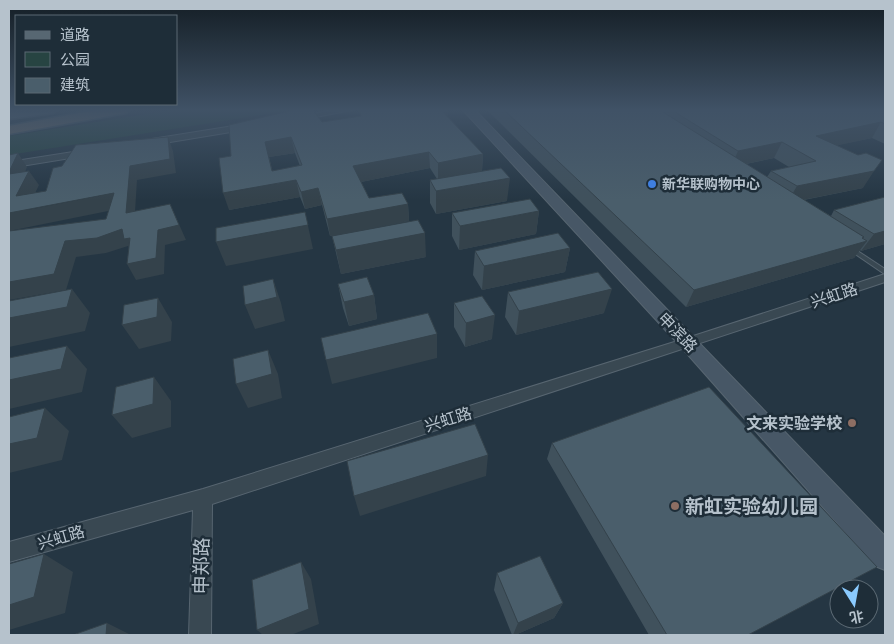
<svg xmlns="http://www.w3.org/2000/svg" width="894" height="644" font-family="Quicksand,'Noto Sans SC',sans-serif">
  <rect width="100%" height="100%" fill="#253643"/>
  <path fill="#274442" d="M178,109H298L9,155V136Z"/>
  <g fill="none" stroke-linecap="round" stroke-linejoin="round">
    <g stroke="#576570" stroke-width="2">
      <path id="service" d="M850,246L885,269V274L883,273L848,249L847,248Z"/>
    </g>
    <g stroke="#576570" stroke-width="2">
      <path id="minor" d="M336,109H357L300,120L296,118Z
        M246,124L250,127L249,129L152,145L148,142L152,139Z
        M86,150L91,153L89,155L9,168V162Z
        M885,274V282L212,504L211,635H189L193,510L9,562V542L203,489L684,339Z"/>
    </g>
    <g stroke="#576570" stroke-width="2">
      <path id="secondary" d="M462,109H474L885,536V570L875,566L682,348Z"/>
    </g>
    <g stroke="#43515c" stroke-width="3">
      <path id="primary" d="M22,109H59L53,113L9,119V111Z"/>
    </g>
    <g stroke="#44525d" stroke-width="3">
      <path id="trunk" d="M101,109H132L126,113L9,134V126Z"/>
    </g>
    <use href="#service" fill="#394852" fill-rule="evenodd"/>
    <use href="#minor" fill="#394852" fill-rule="evenodd"/>
    <use href="#secondary" fill="#475766" fill-rule="evenodd"/>
    <use href="#primary" fill="#576772" fill-rule="evenodd"/>
    <use href="#trunk" fill="#686664" fill-rule="evenodd"/>
  </g>
  <path fill="#40515c" fill-rule="evenodd" d="M359,109H446L448,117L483,154L482,171L466,174L507,201L436,214L430,203V180L437,179L430,168L361,182L369,198L408,204L409,221L330,236L322,205L305,209L300,197L229,210L231,156L322,122L360,116ZM295,153L300,166L272,171L269,157Z
    M486,109H885V144L872,138L837,145L863,188L804,200L831,216L834,210L885,197V244L861,251L860,250L854,258L686,307ZM774,158L789,167L771,171L767,177L746,164Z
    M539,211L536,234L459,250L452,236V213Z
    M332,236L426,257L341,274Z
    M570,248L565,272L482,290L473,275L475,251Z
    M338,284L374,295L377,319L349,326L343,308Z
    M508,292L604,313L516,335L505,317Z
    M454,303L492,339L465,347L454,327Z
    M552,443L748,635H649L547,459Z
    M497,573L563,603L554,618L515,635H512L494,590Z"/>
  <path fill="#34424b" d="M448,111V126L443,112Z
    M881,122L872,138L807,152L816,136Z
    M168,137L173,151L176,173L137,180L134,228L126,213L130,166Z
    M291,137L295,153L269,157L276,184L296,180L300,197L229,210L223,193L265,142Z
    M782,142L774,158L731,167L738,151Z
    M429,152L430,168L356,183L353,166Z
    M18,153L27,167L18,189L9,176V172Z
    M483,154L482,171L438,179V163Z
    M29,171L39,185L27,210L114,193L123,208L9,231V213L16,196Z
    M874,171L863,188L787,203L797,186Z
    M510,178L507,201L436,214V191Z
    M318,188L322,205L305,209L301,192Z
    M170,204L186,240L165,245L164,274L136,280L127,264L158,230Z
    M408,204L409,221L330,236L327,219Z
    M539,211L536,234L459,250L460,226Z
    M305,212L313,249L226,266L216,242Z
    M122,229L130,238L133,254L128,246L106,253L76,257L66,290L9,300V282L65,241Z
    M885,231V244L861,251L874,234Z
    M425,233L426,257L341,274L336,250Z
    M864,237L860,243L867,241L854,258L686,307L694,290Z
    M570,248L565,272L482,290L484,266Z
    M273,279L281,303L285,321L255,329L245,305Z
    M72,289L90,313L85,331L9,347V318Z
    M612,289L604,313L516,335L519,311Z
    M374,295L377,319L349,326L344,302Z
    M158,298L172,322L171,341L139,349L122,325Z
    M495,315L492,339L465,347L466,323Z
    M437,334V358L332,384L326,360Z
    M67,346L87,369L82,392L9,409V380Z
    M268,350L278,374L282,398L248,408L236,384Z
    M154,377L171,401V427L132,438L112,415Z
    M45,408L69,431L62,460L9,473V444Z
    M488,455L486,476L360,516L354,496Z
    M44,554L73,572L65,613L9,630V605Z
    M301,562L311,579L319,624L291,635H263L257,630Z
    M563,603L554,618L515,635H513L518,623Z
    M107,623L131,635H106Z"/>
  <path fill="#4a5e6b" stroke="#34424b" fill-rule="evenodd" d="M298,109H312L322,122L361,116L359,109H446L448,111L443,112L483,154L438,163L429,152L353,166L369,198L402,193L408,204L327,219L318,188L301,192L296,180L223,193L219,158L231,156L229,125ZM291,137L302,165L272,171L265,142Z
    M503,109H658L864,237L862,238L867,241L694,290Z
    M670,109H885V124L881,122L816,136L858,155L866,153L882,160L874,171L797,186L771,171L816,161L782,142L738,151Z
    M168,137L170,159L130,166L126,213L170,204L179,225L158,230L156,258L127,264L130,238L124,239L122,229L97,238L65,241L54,274L9,282V231L106,219L114,193L9,213V174L29,171L16,196L46,191L53,168L62,166L76,145Z
    M18,153L9,172V155Z
    M501,168L510,178L436,191L430,180Z
    M885,197V231L874,234L834,210Z
    M530,199L539,211L460,226L452,213Z
    M305,212L308,225L216,242V228Z
    M418,220L425,233L336,250L332,236Z
    M558,233L570,248L484,266L475,251Z
    M598,272L612,289L519,311L508,292Z
    M367,277L374,295L344,302L338,284Z
    M273,279L277,297L245,305L243,286Z
    M72,289L67,307L9,318V301Z
    M482,296L495,315L466,323L454,303Z
    M158,298L157,317L122,325L124,305Z
    M428,313L437,334L326,360L321,338Z
    M67,346L61,369L9,380V358Z
    M268,350L272,374L236,384L233,359Z
    M154,377L153,404L112,415L116,387Z
    M709,387L877,567L748,635H667L552,443Z
    M45,408L37,438L9,444V417Z
    M475,424L488,455L354,496L347,461Z
    M44,554L34,597L9,605V564Z
    M540,556L563,603L518,623L497,573Z
    M301,562L309,609L257,630L252,580Z
    M107,623L106,635H73Z"/>
  <linearGradient id="sky" x2="0" y2="1"><stop stop-color="#141e25"/><stop offset="0.55" stop-color="#405266"/><stop offset="1" stop-color="#405266" stop-opacity="0"/></linearGradient>
  <rect width="894" height="200" fill="url(#sky)"/>
  <circle fill="#3f7fe0" stroke="#1e2d38" stroke-width="2" cx="652" cy="184" r="5"/>
  <g fill="#8d6e63" stroke="#1e2d38" stroke-width="2">
    <circle cx="852" cy="423" r="5"/>
    <circle cx="675" cy="506" r="5"/>
  </g>
  <g text-anchor="middle" dominant-baseline="central" stroke-width="5" stroke-linejoin="round" paint-order="stroke">
    <g font-size="14" font-weight="bold" fill="#b6c2cc" stroke="#1e2d38" text-anchor="start">
      <text x="662" y="184">新华联购物中心</text>
    </g>
    <g font-size="16" fill="#b6c2cc" stroke="#1e2d38">
      <text transform="translate(834 295) rotate(-18)">兴虹路</text>
      <text transform="translate(678 332) rotate(46)">申滨路</text>
      <text transform="translate(448 419) rotate(-17)">兴虹路</text>
      <text transform="translate(61 537) rotate(-16)">兴虹路</text>
    </g>
    <g font-size="16" font-weight="bold" fill="#b6c2cc" stroke="#1e2d38" text-anchor="end">
      <text x="842" y="423">文来实验学校</text>
    </g>
    <g font-size="19" font-weight="bold" fill="#b6c2cc" stroke="#1e2d38" text-anchor="start">
      <text x="685" y="506">新虹实验幼儿园</text>
    </g>
    <g font-size="19" fill="#b6c2cc" stroke="#1e2d38">
      <text transform="translate(201 566) rotate(-89)">申郑路</text>
    </g>
  </g>
  <rect width="894" height="644" fill="none" stroke="#b6c2cc" stroke-width="20"/>
  <rect x="15" y="15" width="162" height="90" fill="#1e2d38" stroke="#5b6973"/>
  <rect x="25" y="31" width="25" height="8" fill="#576772" stroke="#5b6973"/>
  <text x="60" y="40" font-size="15" fill="#b6c2cc">道路</text>
  <rect x="25" y="52" width="25" height="15" fill="#274442" stroke="#5b6973"/>
  <text x="60" y="65" font-size="15" fill="#b6c2cc">公园</text>
  <rect x="25" y="78" width="25" height="15" fill="#4a5e6b" stroke="#5b6973"/>
  <text x="60" y="90" font-size="15" fill="#b6c2cc">建筑</text>
  <g transform="translate(854 604) rotate(169)"><circle r="24" fill="#1e2d38" stroke="#5b6973"/>
  <path d="M0-4L9 19L0 12L-9 19Z" fill="#8acafe"/>
  <text y="-8" font-size="14" font-weight="bold" text-anchor="middle" fill="#b6c2cc">北</text>
  </g>
</svg>
